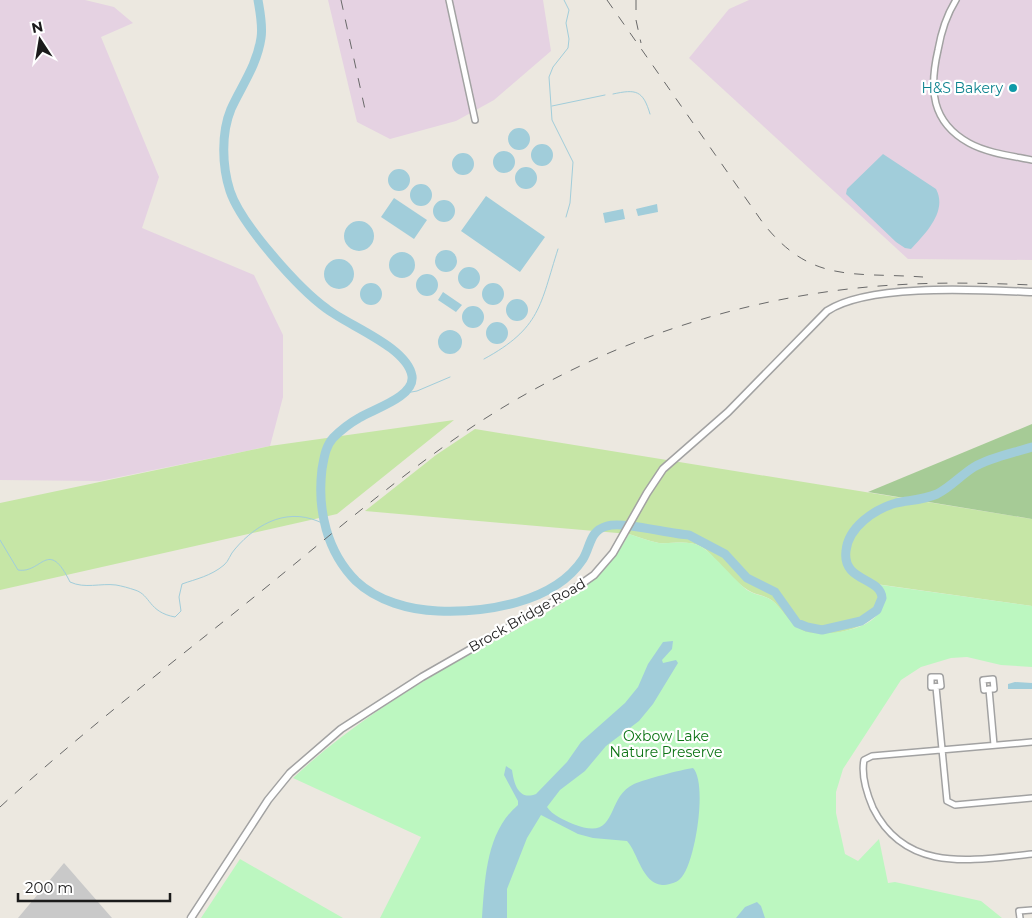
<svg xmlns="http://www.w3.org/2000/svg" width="1032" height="918" font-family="Montserrat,sans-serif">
  <rect width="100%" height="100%" fill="#ece8e0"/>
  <path fill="#e5d2e2" d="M0,0H85L114,7L133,23L101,37L159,177L142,228L254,275L283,335V397L270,446L100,481L0,480Z
    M328,0H543L551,51L494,100L456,121L390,139L357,122Z
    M749,0H1032V260L908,259L689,58L729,9Z"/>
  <path fill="#c9c9c9" d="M64,863L112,918H18Z"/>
  <path fill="#c6e6a6" d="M454,420L337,514L0,590V503L270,446Z
    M475,429L1032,519V606L869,583C912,617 833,642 805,632C791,627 785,613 775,603C768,595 757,596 748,590C737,583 725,572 717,562C712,556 708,550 700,546C688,540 672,544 659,543C649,541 639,537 629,534L365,511L436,455Z"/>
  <path fill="#a6cb96" d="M1032,424V519L868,492Z"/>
  <path fill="#bcf7c0" d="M629,534C639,537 649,541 659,543C672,544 688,540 700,546C712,552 733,579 747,590C756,596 766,595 774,602C785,612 792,628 807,632C827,637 887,629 880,600C878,591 875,587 867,583L1032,606V667L1001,665L967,657L951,658L921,667L901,680L843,769L836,792V813L845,854L858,861L879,839L888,883L895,882L981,901L1002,918H380L421,837L293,778C341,733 396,697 452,664C515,626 593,602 629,534Z
    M240,859L343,918H201Z"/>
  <path fill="#a1cdda" d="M508 139a11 11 0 1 1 22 0a11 11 0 1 1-22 0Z
    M531 155a11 11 0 1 1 22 0a11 11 0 1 1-22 0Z
    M493 162a11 11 0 1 1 22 0a11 11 0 1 1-22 0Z
    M452 164a11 11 0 1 1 22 0a11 11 0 1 1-22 0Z
    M883,154L936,189C948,211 925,234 911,249L905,248L896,242L846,194L847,189Z
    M515 178a11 11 0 1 1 22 0a11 11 0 1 1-22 0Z
    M388 180a11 11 0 1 1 22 0a11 11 0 1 1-22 0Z
    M410 195a11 11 0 1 1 22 0a11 11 0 1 1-22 0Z
    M486,196L545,237L520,272L461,231Z
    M394,198L427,220L414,239L381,217Z
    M433 211a11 11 0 1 1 22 0a11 11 0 1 1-22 0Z
    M657,204L658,212L638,216L636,209Z
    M623,209L625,219L605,223L603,213Z
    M344 236a15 15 0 1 1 30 0a15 15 0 1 1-30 0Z
    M435 261a11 11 0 1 1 22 0a11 11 0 1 1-22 0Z
    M389 265a13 13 0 1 1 26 0a13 13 0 1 1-26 0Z
    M324 274a15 15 0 1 1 30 0a15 15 0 1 1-30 0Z
    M458 278a11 11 0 1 1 22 0a11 11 0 1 1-22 0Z
    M416 285a11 11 0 1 1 22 0a11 11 0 1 1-22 0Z
    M360 294a11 11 0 1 1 22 0a11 11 0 1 1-22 0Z
    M482 294a11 11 0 1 1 22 0a11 11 0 1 1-22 0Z
    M443,292L462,305L456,312L438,300Z
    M506 310a11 11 0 1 1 22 0a11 11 0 1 1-22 0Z
    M462 317a11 11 0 1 1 22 0a11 11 0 1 1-22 0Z
    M486 333a11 11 0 1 1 22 0a11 11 0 1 1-22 0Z
    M438 342a12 12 0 1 1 24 0a12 12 0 1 1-24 0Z
    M673,641L672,649L662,660L663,663L676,660L678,663L653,704L639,721L606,746L585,771L560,790L547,807C552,815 564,820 573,824C620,843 604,798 634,784C646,779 680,770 693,768C708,783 695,866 680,879C676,883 667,885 662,885C642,883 638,853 627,841L593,838L578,834L541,815L527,838L507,889V918H482C485,879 486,832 518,805V801L504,775L506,766L512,770C514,783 518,801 536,794L567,762L581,742L625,703L638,687L648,664L663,642Z
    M1015,682L1032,683V689H1008V684Z
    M757,902L761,906L765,918H736L745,907Z"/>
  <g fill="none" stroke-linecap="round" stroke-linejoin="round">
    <path stroke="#a1cdda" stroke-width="1" d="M564,0L569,10L566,23L569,39L568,48L553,67L549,77L552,120L573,162L570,203L566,217
      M613,94C636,89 643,90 650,114
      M552,106L605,95
      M484,359C541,328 540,305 558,249
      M406,393L417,391L450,377
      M0,540L18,570C42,574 48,537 70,582C85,589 100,583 116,585C122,586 129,588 135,590C151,595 148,612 175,617L181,611L179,597L182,584C196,579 211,576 224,565C229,561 230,554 235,549C258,522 290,506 324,524"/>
    <path stroke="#a1cdda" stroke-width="9" d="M258,0C260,12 263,26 261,38C257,65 242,85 231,109C221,133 222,166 230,191C241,224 298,288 327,309C349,326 407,347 412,376C415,397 373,409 359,418C350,423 340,431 333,438C325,447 324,459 322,469C317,510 327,552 356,581C377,601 410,610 438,611C485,613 554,603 583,559C591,546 589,531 607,526C623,521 669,534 689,535L725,554L747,578L775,592L797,623L807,627L822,630L861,621L877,610L882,598C881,577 842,582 846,551C848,527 875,509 896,503C911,500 923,500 937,494C951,487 961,475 974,467C991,457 1014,453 1032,447"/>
    <g stroke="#a2a2a2" stroke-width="8">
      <path id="minor" d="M449,0L475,120
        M956,0C946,16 941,33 938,50C929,89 931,122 969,143C987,153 1012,156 1032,160
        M931,677H940L941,686L931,687Z
        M936,687L947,801L955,805L1032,798
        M989,689L984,690L983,680L993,679L994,689H989L994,745
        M1032,742L872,756L864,760C861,775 867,794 873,808C906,874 972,860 1032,854
        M1020,918L1019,911L1032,910"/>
    </g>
    <g stroke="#a2a2a2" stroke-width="9">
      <path id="tertiary" d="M191,918L268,800L290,773L341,729L422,677L567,594L594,575L613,553L647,493L663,469L728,412L827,311C869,283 981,290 1032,292"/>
    </g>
    <use href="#minor" stroke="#fff" stroke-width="5"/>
    <use href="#tertiary" stroke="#fff" stroke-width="6"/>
    <path stroke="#696969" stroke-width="1" stroke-dasharray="10 10" stroke-linecap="butt" d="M341,0L366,114
      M607,0L763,223C811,284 853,272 923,277
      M636,0V20L641,43
      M0,807C84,730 175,661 264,589C332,534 399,476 472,427C597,344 744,294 894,285C940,282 986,283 1032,285"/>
  </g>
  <circle fill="#0f9aa8" stroke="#fff" stroke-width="2" cx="1013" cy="88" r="5"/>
  <g text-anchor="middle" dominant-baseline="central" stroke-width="4.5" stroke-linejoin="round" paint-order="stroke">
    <g font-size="14" fill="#0d838f" stroke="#fff" text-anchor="end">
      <text x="1003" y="88">H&amp;S Bakery</text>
    </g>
    <g font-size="14" fill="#1b1b1b" stroke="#fff">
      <text transform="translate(527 615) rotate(-30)">Brock Bridge Road</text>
    </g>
    <g font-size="14" fill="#0d7415" stroke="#fff">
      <text x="666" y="736">Oxbow Lake<tspan x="666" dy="16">Nature Preserve</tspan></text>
    </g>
  </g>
  <g transform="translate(40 40) rotate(348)" stroke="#ffffff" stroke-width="4" paint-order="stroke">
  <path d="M0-4L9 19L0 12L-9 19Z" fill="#1b1b1b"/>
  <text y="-8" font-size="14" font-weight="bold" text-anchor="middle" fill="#1b1b1b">N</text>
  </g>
  <path d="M18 893v8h152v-8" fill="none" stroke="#1b1b1b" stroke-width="2.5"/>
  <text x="25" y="893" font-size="15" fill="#1b1b1b" stroke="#ffffff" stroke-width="4" paint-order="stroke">200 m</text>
</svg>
